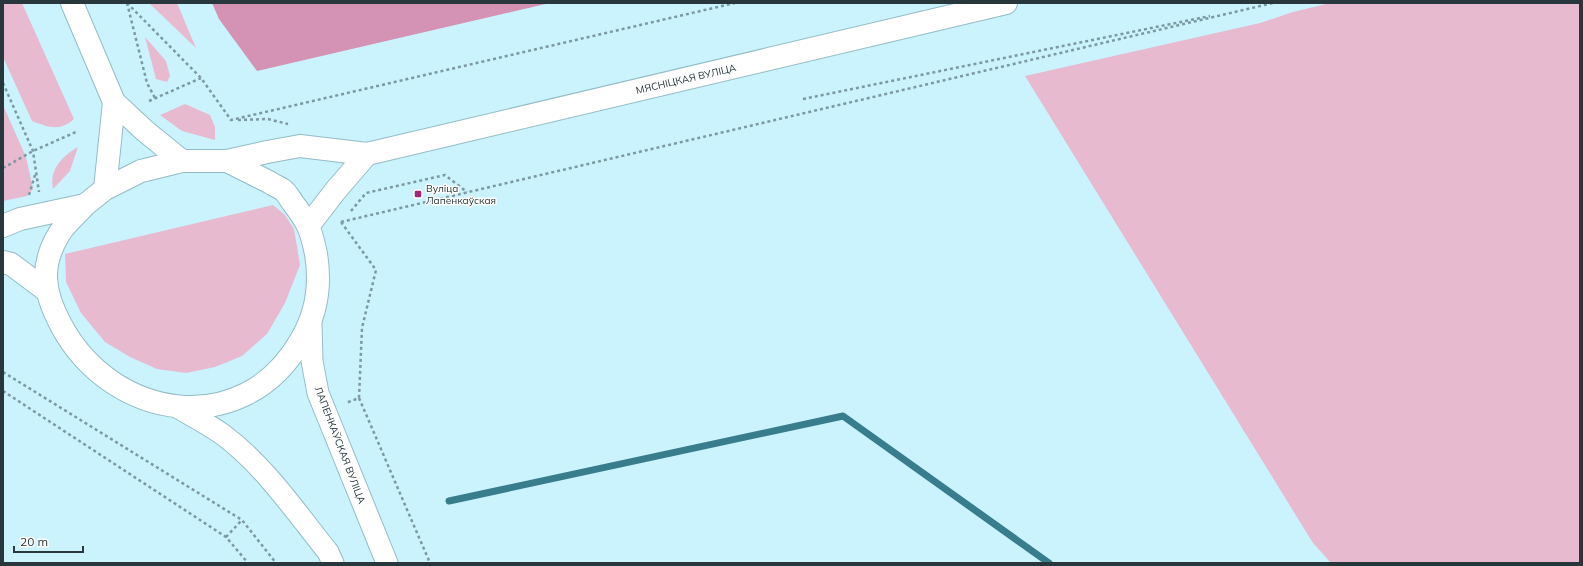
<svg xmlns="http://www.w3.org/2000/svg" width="1583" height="566" font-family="Mulish,sans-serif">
  <rect width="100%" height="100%" fill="#caf3fe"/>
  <path fill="#e7bad0" d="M3,3H22L74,119C60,132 47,127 32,121L3,57Z
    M149,3H177L196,48Z
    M1330,3H1580V563H1331L1313,543L1025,76L1260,23L1293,12Z
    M145,37L166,61L170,76L167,82L156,79Z
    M185,104L210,115L215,127V140L182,131L160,115Z
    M3,105L26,157L33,189L27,196L3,201Z
    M78,147L70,171L53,189C49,170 62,156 78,147Z
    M273,205L285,215L294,229L300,265L285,303L267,334L242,356L215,367L186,373L157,369L130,357L105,342L81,313L66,282L65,254Z"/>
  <path fill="#d492b4" d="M212,3H550L257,71L219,19Z"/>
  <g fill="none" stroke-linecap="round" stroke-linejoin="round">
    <path stroke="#387d8d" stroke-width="7" d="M449,501L843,416L1049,563"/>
    <g stroke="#94bcc6" stroke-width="23">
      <path id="street" d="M311,323L312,361L318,393L387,563
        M177,407C192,416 208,424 222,434C264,465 295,511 328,552L333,563"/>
    </g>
    <g stroke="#94bcc6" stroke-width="24">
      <path id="secondary" d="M72,3L114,102L145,131L182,161
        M105,189L114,102
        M85,205C77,214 65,224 59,234C39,267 44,293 61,325C112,421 244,441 301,340C317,313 321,284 316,254C311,229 308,223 293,203C290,199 287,193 283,190C279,187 273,185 269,182C255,175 241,168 227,161
        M309,225L336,190L367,154
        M3,226L20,219L85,205L105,189L141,171L182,161H227L267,152L300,146L367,154L1006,3
        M3,262L11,264L47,291"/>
    </g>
    <path stroke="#7c99a1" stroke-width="2.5" stroke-dasharray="3 3" stroke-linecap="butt" d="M127,3L201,78L231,120L735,3
      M127,3L147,83L155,98
      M3,83L33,151L39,192
      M803,99L1210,16
      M149,101L201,78
      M238,120L268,119L288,124
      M3,168L33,151L76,132
      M29,195L35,175
      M351,211L366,193L445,175L467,192
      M341,222L1273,3
      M341,222L376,270L362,328L359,398L346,403
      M3,372L242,520L276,563
      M3,391L226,537L248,563
      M359,398L430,563
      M226,537L242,520"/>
    <use href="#street" stroke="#fff" stroke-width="21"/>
    <use href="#secondary" stroke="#fff" stroke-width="22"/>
  </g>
  <rect fill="#a42576" stroke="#fff" stroke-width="1.5" x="414" y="190" width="8" height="8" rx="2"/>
  <g text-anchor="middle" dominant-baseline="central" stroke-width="3" stroke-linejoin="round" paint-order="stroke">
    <g font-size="10" fill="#27373b" stroke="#fff">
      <text transform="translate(686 79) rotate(-13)">МЯСНІЦКАЯ ВУЛІЦА</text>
      <text transform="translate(340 445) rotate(69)">ЛАПЕНКАЎСКАЯ ВУЛІЦА</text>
    </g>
    <g font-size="10" fill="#27373b" stroke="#fff" text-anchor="start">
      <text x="426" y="188">Вуліца<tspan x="426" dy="12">Лапенкаўская</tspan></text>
    </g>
  </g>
  <rect width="1583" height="566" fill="none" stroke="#27373b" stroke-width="8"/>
  <path d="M14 546v6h69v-6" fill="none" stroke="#27373b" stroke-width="2"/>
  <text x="20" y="546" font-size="12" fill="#27373b" stroke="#ffffff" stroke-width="3" paint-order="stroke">20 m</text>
</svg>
